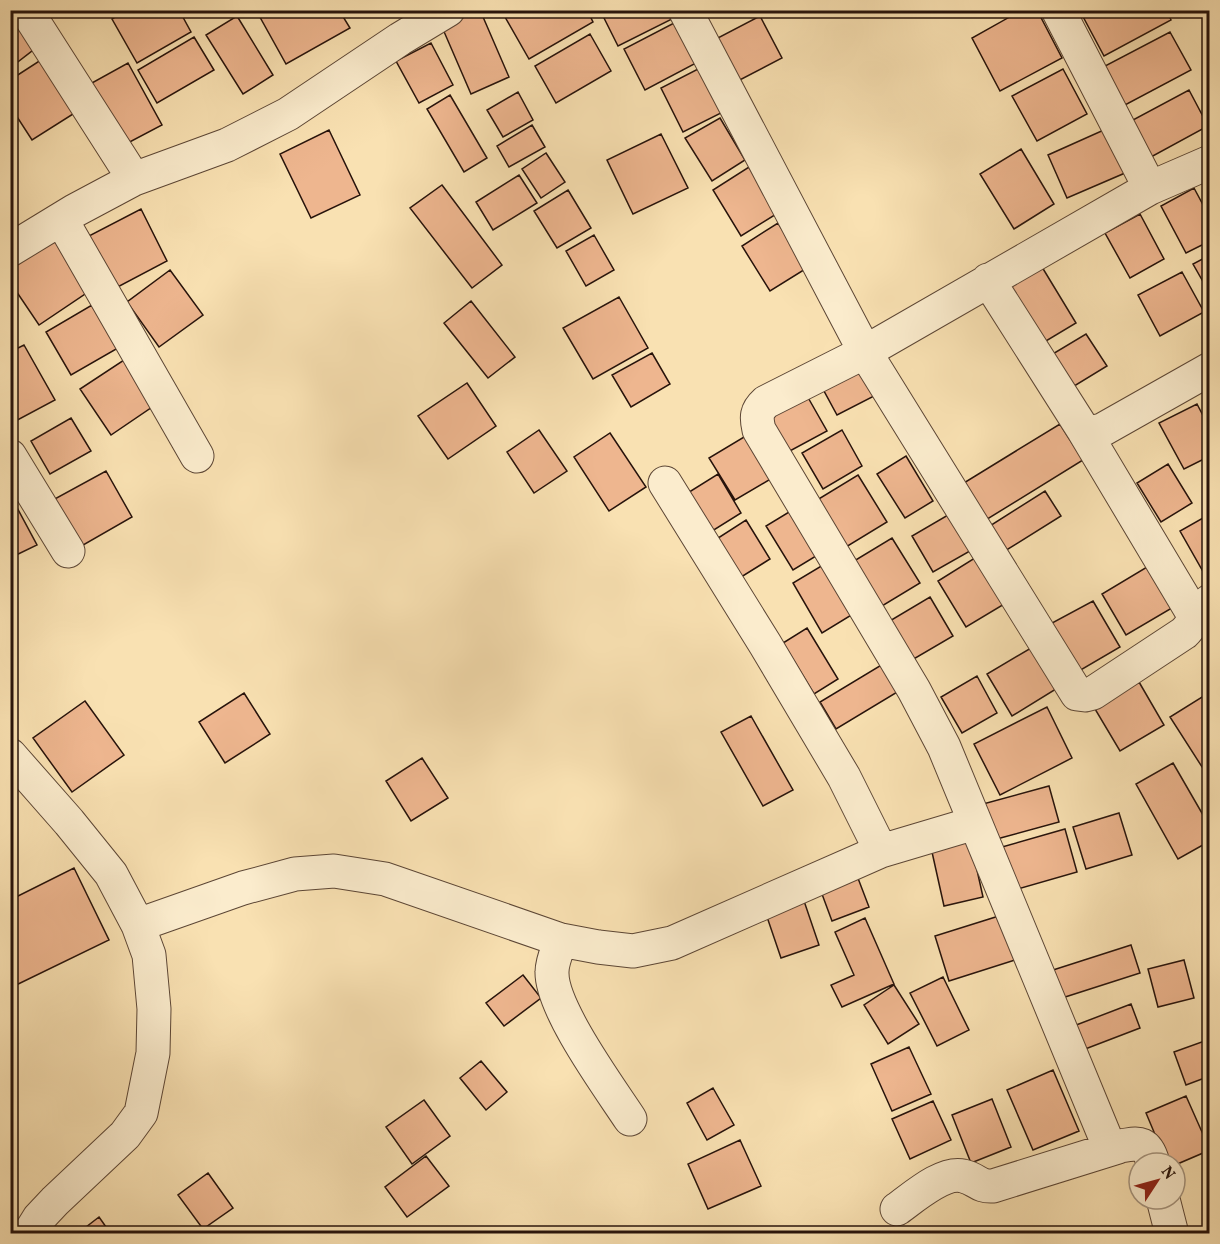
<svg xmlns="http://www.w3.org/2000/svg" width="1220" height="1244" font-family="Vollkorn,serif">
  <rect width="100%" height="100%" fill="#f9e1b2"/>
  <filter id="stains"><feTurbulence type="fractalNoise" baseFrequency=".00333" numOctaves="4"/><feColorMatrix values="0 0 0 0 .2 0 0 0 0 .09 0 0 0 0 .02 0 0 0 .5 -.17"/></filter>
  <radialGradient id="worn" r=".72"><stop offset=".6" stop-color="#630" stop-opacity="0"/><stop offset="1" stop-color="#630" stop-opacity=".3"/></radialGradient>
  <path fill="#eeb68f" stroke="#27130b" stroke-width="1.5" d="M126,10H179L191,32L137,63L112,19Z
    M256,10H339L350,28L286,64Z
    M480,10L509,77L471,94L442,27Z
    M501,10H587L593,22L529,59Z
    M600,10H670L674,18L618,46Z
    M1022,10H1037L1062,58L1000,91L972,38Z
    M1166,10L1171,20L1104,56L1080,11Z
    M10,13L37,47L10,68Z
    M237,16L273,75L243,94L206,35Z
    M760,16L782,58L734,83L712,41Z
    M676,22L698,62L645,90L624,49Z
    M1170,32L1191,70L1125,105L1105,66Z
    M590,34L611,71L556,103L535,66Z
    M194,37L214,70L157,103L138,70Z
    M431,43L453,85L419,103L396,61Z
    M47,56L81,109L32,140L10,106V80Z
    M128,63L162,125L124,145L90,84Z
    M700,68L723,112L683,132L661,88Z
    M1063,69L1087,114L1037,141L1012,96Z
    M1189,90L1208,126L1151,157L1131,121Z
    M518,92L533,120L503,137L487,110Z
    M450,95L487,158L464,172L427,109Z
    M720,118L745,160L712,181L685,138Z
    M532,125L545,147L509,167L497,146Z
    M1106,129L1125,173L1067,198L1048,155Z
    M329,130L360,195L311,218L280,154Z
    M661,134L688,188L633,214L607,160Z
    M1021,149L1054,204L1014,229L980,174Z
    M546,153L565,182L541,198L522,169Z
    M749,167L778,213L741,236L713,190Z
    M519,175L537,203L493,230L476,202Z
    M442,185L502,265L472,288L410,208Z
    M1194,188L1210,218V241L1186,253L1161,206Z
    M568,190L591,228L557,248L534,211Z
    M141,209L167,261L112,290L85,238Z
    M1140,214L1164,259L1130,278L1105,233Z
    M778,223L807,268L770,291L742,246Z
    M594,235L614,270L586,286L566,251Z
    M56,237L91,290L39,325L10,282V268Z
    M1210,255V294L1193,264Z
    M1042,267L1076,323L1036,347L1002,291Z
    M170,270L203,315L159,347L127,302Z
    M1182,272L1204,312L1160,336L1138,295Z
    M619,297L648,348L593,379L563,328Z
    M471,301L515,357L488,378L444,323Z
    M92,305L118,348L71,375L46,332Z
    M1086,334L1107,366L1071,388L1051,355Z
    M24,345L55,400L10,424V352Z
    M652,353L670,384L631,407L612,375Z
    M127,358L158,403L111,435L80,389Z
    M862,359L880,393L837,415L817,378Z
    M467,383L496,426L448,459L418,416Z
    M806,394L827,431L788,452L767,415Z
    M1197,404L1210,429V456L1184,469L1159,423Z
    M71,418L91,451L50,474L31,441Z
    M1060,424L1083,460L976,526L954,489Z
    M539,430L567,471L534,493L507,452Z
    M842,430L862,466L823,489L802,453Z
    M610,433L646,487L609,511L574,457Z
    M749,434L774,477L735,500L709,458Z
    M906,456L933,501L905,518L877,474Z
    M1168,464L1192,503L1161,522L1137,483Z
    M106,471L132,517L78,548L51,501Z
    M718,474L741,513L709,533L686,494Z
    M858,475L887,522L846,547L817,500Z
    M1045,491L1061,516L1000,554L985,529Z
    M14,502L37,545L10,558V503Z
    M794,509L821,553L793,570L766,526Z
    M1210,514V573L1205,575L1180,531Z
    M948,515L970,551L933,572L912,536Z
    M746,520L770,559L738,579L715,540Z
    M892,538L920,583L882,606L854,561Z
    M978,556L1006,603L966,627L938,581Z
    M828,562L858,611L822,633L793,583Z
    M1152,564L1177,605L1126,635L1102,594Z
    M930,597L953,636L912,660L888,622Z
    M1093,601L1120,647L1079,671L1052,623Z
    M807,628L838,679L814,694L783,643Z
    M1031,648L1056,689L1012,716L987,674Z
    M883,664L899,691L836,729L820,702Z
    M977,676L997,713L962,733L941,697Z
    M1139,682L1164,725L1120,751L1095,709Z
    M1210,692V766L1204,770L1170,717Z
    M244,693L270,734L225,763L199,722Z
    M85,701L124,755L72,792L33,738Z
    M1047,707L1072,758L1000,795L974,744Z
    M751,716L793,790L763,806L721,732Z
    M422,758L448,798L411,821L386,781Z
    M1173,763L1210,827V841L1178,859L1136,784Z
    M1049,786L1059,822L993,840L983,804Z
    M1119,813L1132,855L1086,869L1073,827Z
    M1065,829L1077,872L1014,890L1002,847Z
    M969,834L983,897L944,906L930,843Z
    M74,868L109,940L10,988V900Z
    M856,873L869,907L832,921L819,886Z
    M803,898L819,945L781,958L765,911Z
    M1002,915L1015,960L949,981L935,936Z
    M865,918L894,984L842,1007L831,985L854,975L835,932Z
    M1131,945L1140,973L1062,998L1053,970Z
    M1184,960L1194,998L1158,1007L1148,969Z
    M523,975L541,998L504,1026L486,1003Z
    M943,977L969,1030L937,1046L910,993Z
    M894,985L919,1024L888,1044L864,1005Z
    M1131,1004L1140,1028L1080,1051L1071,1027Z
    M1210,1039V1076L1186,1085L1174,1052Z
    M909,1047L931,1094L892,1111L871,1064Z
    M481,1061L507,1092L486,1110L460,1078Z
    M1053,1070L1079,1131L1033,1150L1007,1090Z
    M713,1088L734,1125L707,1140L687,1103Z
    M1186,1096L1210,1150L1175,1165V1163H1167L1146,1113Z
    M992,1099L1011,1147L971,1163L952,1115Z
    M424,1100L450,1136L412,1164L386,1127Z
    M933,1101L951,1140L910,1159L892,1119Z
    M740,1140L761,1186L708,1209L688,1164Z
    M426,1156L449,1186L407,1217L385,1187Z
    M208,1173L233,1208L203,1229L178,1195Z
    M99,1217L111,1234H77Z"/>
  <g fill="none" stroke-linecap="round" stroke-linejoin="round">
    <g stroke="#5c4635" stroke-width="35">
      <path id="minor" d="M26,10L134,179
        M685,10L865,352L1077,694L1085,695L1093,693L1184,633C1196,622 1195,610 1210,601
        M1058,10L1150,188
        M61,219L197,456
        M10,250L74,211L134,179L227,145L288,114L400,39L448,10
        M988,280L1084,431L1094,432L1102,430L1210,369
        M1084,431L1195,617
        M10,456L68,551
        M665,483L765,644L844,777L881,851
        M10,755L69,822L111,874L138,925L149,955L154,1009L153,1053L141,1113L125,1135L55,1201L39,1218L29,1234
        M138,925L243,888L295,874L334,871L385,879L561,940L598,947L633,951L672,943L881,851L975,823
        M561,940C557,951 552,961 552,972C551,1008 609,1087 630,1119
        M1153,1163C1143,1125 1121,1159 1106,1139L944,747L914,690L759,430C756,417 756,411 766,402L865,352L1150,188L1210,162
        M1163,1199L1172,1234
        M897,1209C914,1197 943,1171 963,1176C977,1179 978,1187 993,1186L1118,1147"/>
    </g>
    <use href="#minor" stroke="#fbeccd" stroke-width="33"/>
  </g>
  <rect width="1220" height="1244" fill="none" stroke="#f9e1b2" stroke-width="36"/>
  <rect x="12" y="12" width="1196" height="1220" fill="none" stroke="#27130b" stroke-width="3"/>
  <rect x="18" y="18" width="1184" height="1208" fill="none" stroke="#27130b" stroke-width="1.5"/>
  <g transform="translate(1157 1181) rotate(54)"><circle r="28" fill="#fbeccd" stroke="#a6957f" stroke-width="1.5"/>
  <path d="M0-4.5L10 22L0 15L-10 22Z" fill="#8f2418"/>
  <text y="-9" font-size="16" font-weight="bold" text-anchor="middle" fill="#27130b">N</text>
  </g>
  <rect width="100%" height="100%" filter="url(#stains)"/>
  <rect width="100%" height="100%" fill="url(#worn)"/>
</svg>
